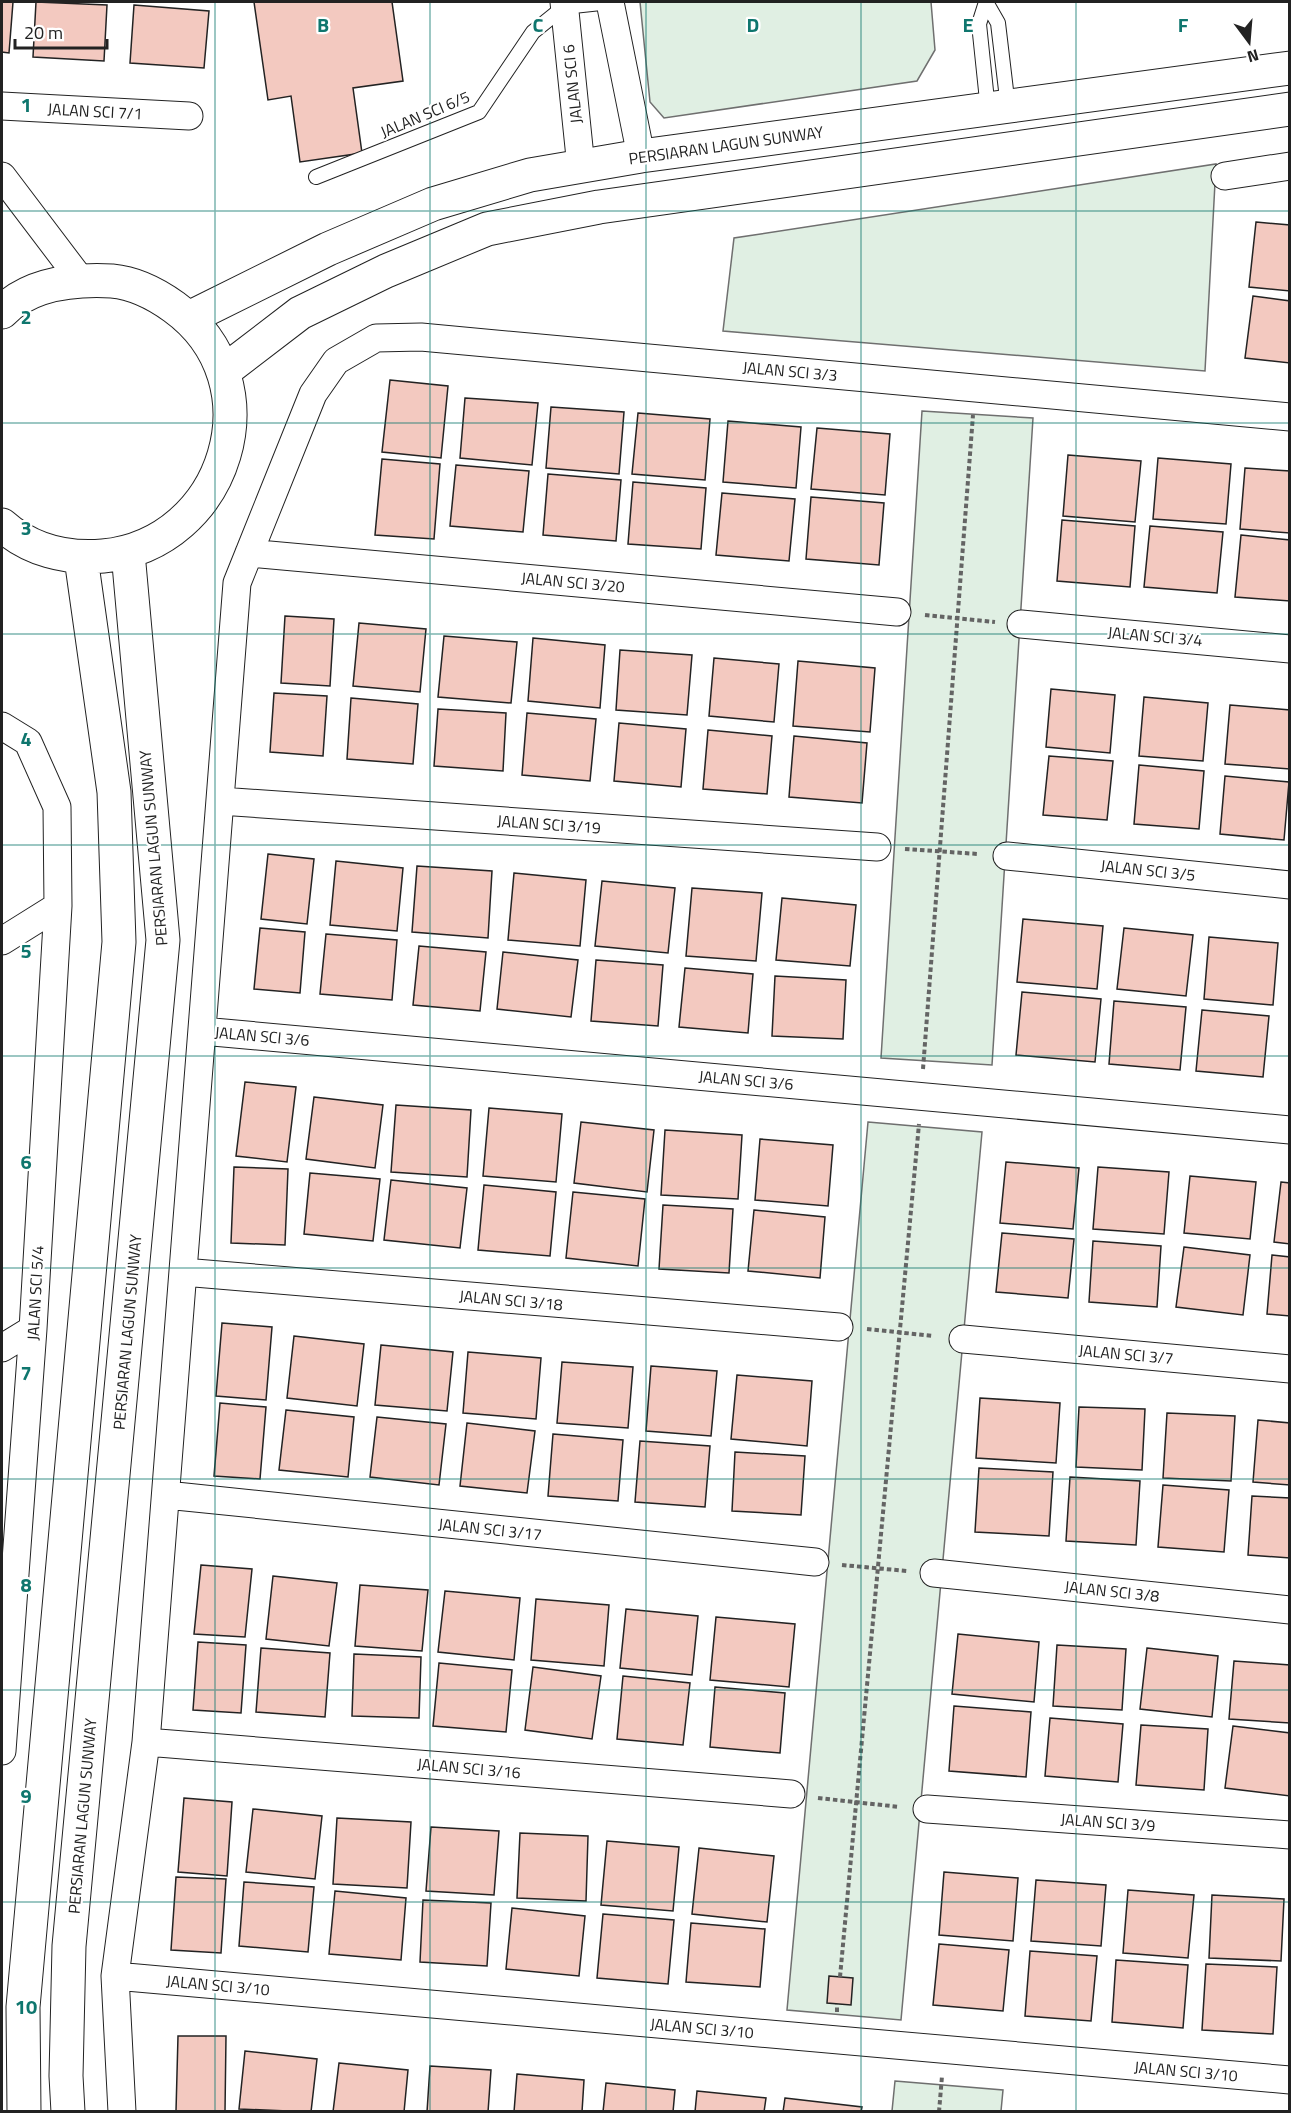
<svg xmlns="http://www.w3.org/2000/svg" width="1291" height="2113" font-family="'Titillium Web',sans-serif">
  <rect width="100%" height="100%" fill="#fff"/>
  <path fill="#e0efe3" stroke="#6f6f6f" stroke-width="1.5" d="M640,2H931L935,50L917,81L664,118L650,102Z
    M1216,164L1205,371L723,331L734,238Z
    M922,411L1033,418L992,1065L881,1058Z
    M868,1122L982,1132L901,2020L787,2010Z
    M895,2081L1003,2090L1001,2111H892Z"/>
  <path fill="#f3c9c0" stroke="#222" stroke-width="1.5" d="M2,2H13L9,53L2,52Z
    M36,2L107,5L104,61L33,57Z
    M254,2H392L403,81L353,88L362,153L300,162L291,96L268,100Z
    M134,5L209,11L204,68L130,63Z
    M1256,222L1290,225V291L1249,287Z
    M1253,296L1290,301V363L1245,358Z
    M390,380L448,386L441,458L382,452Z
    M465,398L538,403L532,465L460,458Z
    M551,407L624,412L619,474L546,468Z
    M638,413L710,419L705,480L632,474Z
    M728,421L801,427L796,488L723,482Z
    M817,428L890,434L885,495L811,489Z
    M1068,455L1141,461L1135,522L1063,516Z
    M1158,458L1231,464L1226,524L1153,519Z
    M382,459L440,464L434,539L375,535Z
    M456,465L529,471L523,532L450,526Z
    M1245,468L1290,471V533L1240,529Z
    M548,474L621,480L616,541L543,535Z
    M633,482L706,488L701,549L628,544Z
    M722,493L795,499L789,561L716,555Z
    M811,497L884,503L879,565L806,559Z
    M1062,520L1135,526L1130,587L1057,581Z
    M1150,526L1223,532L1217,593L1144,587Z
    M1241,535L1290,540V601L1235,597Z
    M285,616L334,619L330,686L281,683Z
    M359,623L426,629L420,692L353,686Z
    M444,636L517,642L511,703L438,697Z
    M533,638L605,645L600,708L528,701Z
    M620,650L692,655L687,715L616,710Z
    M714,658L779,664L774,722L709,716Z
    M798,661L875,668L870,732L793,726Z
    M1051,689L1115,695L1110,753L1046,747Z
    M274,693L327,696L323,756L270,752Z
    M1144,697L1208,703L1203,761L1139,756Z
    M351,698L418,704L413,764L347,759Z
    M1230,705L1290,710V769L1225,764Z
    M438,709L506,713L503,771L434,766Z
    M527,713L596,719L590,781L522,775Z
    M619,723L686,729L681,787L614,781Z
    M708,730L772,736L767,794L703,789Z
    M794,736L867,743L862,803L789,797Z
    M1049,756L1113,761L1107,820L1043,815Z
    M1139,765L1204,771L1199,829L1134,824Z
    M1225,776L1289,782L1284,840L1220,834Z
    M268,854L314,859L307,924L261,919Z
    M336,861L403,868L397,931L330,925Z
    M417,866L492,871L488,938L412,932Z
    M514,873L586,880L580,946L508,940Z
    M602,881L675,888L668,953L595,946Z
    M692,888L762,893L756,961L686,956Z
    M782,898L856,905L850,966L776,960Z
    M1023,919L1103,926L1097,989L1017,982Z
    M260,928L305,932L300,993L254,989Z
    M1124,928L1193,935L1186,996L1117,989Z
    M326,934L397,940L392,1000L320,994Z
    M1209,937L1278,943L1273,1005L1204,999Z
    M419,946L486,952L480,1011L413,1005Z
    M503,952L578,960L571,1017L497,1009Z
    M596,960L663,965L658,1026L591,1021Z
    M685,968L753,974L748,1033L679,1027Z
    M775,976L846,980L843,1039L772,1036Z
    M1022,992L1101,999L1095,1062L1016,1055Z
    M1114,1001L1186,1007L1180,1070L1109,1064Z
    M1202,1010L1269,1016L1263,1077L1196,1071Z
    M245,1082L296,1087L287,1162L236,1156Z
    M314,1097L383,1105L375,1168L306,1159Z
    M396,1105L471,1110L467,1177L391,1172Z
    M489,1108L562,1114L556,1182L483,1176Z
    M581,1122L654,1130L647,1192L574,1183Z
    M665,1130L742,1135L738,1199L661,1195Z
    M760,1139L833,1145L828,1206L755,1200Z
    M1006,1162L1079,1168L1073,1229L1000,1223Z
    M234,1167L288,1169L285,1245L231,1243Z
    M1098,1167L1169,1172L1164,1234L1093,1229Z
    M310,1173L380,1179L373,1241L304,1234Z
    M1190,1176L1256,1182L1250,1239L1184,1233Z
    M391,1180L467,1188L460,1248L384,1240Z
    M1281,1182L1290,1183V1244L1274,1242Z
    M484,1185L556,1192L550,1256L478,1250Z
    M573,1192L645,1199L638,1266L566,1258Z
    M663,1205L733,1209L729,1273L659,1269Z
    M754,1210L825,1217L820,1278L748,1271Z
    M1002,1233L1074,1239L1068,1298L996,1292Z
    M1093,1241L1161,1246L1157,1307L1089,1302Z
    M1184,1247L1250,1255L1243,1315L1176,1307Z
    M1272,1255L1290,1257V1316L1267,1314Z
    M222,1323L272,1327L266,1400L216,1396Z
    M294,1336L364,1344L357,1406L287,1398Z
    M381,1345L453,1352L447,1411L375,1405Z
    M468,1352L541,1358L536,1419L463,1413Z
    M562,1362L633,1367L628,1428L557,1423Z
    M651,1366L717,1371L711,1436L646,1431Z
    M737,1375L812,1381L807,1446L731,1439Z
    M980,1398L1060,1403L1056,1463L976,1458Z
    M220,1403L266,1407L260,1479L214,1476Z
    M1079,1407L1145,1409L1142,1470L1076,1467Z
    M286,1410L354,1417L348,1477L279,1470Z
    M1167,1413L1235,1416L1231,1481L1163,1478Z
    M377,1417L446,1424L439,1485L370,1477Z
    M1258,1420L1290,1423V1485L1253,1482Z
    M467,1423L535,1431L527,1493L460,1486Z
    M553,1434L623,1440L618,1501L548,1496Z
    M640,1441L710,1446L705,1507L635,1502Z
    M735,1452L805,1456L801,1515L732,1511Z
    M979,1468L1053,1472L1049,1536L975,1532Z
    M1070,1477L1140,1481L1136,1545L1066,1541Z
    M1163,1485L1229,1490L1224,1552L1158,1547Z
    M1252,1496L1290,1498V1558L1248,1555Z
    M201,1565L252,1569L245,1637L194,1634Z
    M273,1576L337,1583L329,1646L266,1639Z
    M360,1585L428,1590L422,1651L355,1646Z
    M445,1591L520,1598L514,1660L438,1652Z
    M536,1599L609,1605L604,1666L531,1660Z
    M626,1609L698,1616L692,1675L620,1668Z
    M716,1617L795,1624L789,1687L710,1680Z
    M958,1634L1039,1642L1034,1702L952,1694Z
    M198,1642L246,1645L241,1713L193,1710Z
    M1057,1645L1126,1649L1122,1710L1053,1706Z
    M261,1648L330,1653L325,1717L256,1712Z
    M1147,1648L1218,1656L1212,1717L1140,1709Z
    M354,1654L421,1657L419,1718L352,1716Z
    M1234,1661L1290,1665V1723L1229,1719Z
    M439,1663L512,1670L506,1732L433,1726Z
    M533,1667L601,1676L592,1739L525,1730Z
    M623,1676L690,1683L683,1745L617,1739Z
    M715,1687L785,1693L780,1753L710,1747Z
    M954,1706L1031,1712L1026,1777L949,1771Z
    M1050,1718L1123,1724L1118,1782L1045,1776Z
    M1141,1725L1208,1729L1204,1790L1136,1785Z
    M1233,1726L1290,1733V1796L1225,1788Z
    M184,1798L232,1802L227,1876L178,1872Z
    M253,1809L322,1816L315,1879L246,1872Z
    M337,1818L411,1822L407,1888L333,1884Z
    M431,1827L499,1831L494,1895L426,1891Z
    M520,1833L588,1836L586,1901L517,1898Z
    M607,1841L679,1847L673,1911L601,1905Z
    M699,1848L774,1856L767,1922L692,1914Z
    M944,1872L1018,1878L1013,1941L939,1935Z
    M176,1877L226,1879L221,1953L171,1950Z
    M1036,1880L1106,1885L1101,1946L1031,1941Z
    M244,1882L314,1887L308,1952L239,1946Z
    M1128,1890L1194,1895L1188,1958L1123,1953Z
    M335,1891L406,1898L401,1960L329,1954Z
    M1212,1895L1284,1899L1281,1961L1209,1958Z
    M423,1900L491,1903L487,1966L420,1962Z
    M512,1908L585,1916L579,1976L506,1969Z
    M603,1914L674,1920L668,1984L597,1978Z
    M691,1923L765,1929L760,1987L686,1982Z
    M939,1944L1009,1950L1003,2011L933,2005Z
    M1030,1951L1097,1956L1091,2021L1025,2016Z
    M1116,1960L1188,1965L1183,2028L1112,2022Z
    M1206,1964L1277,1967L1273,2034L1202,2030Z
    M829,1976L853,1978L851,2005L827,2003Z
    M178,2036H226L225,2112L176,2111Z
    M245,2051L317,2059L311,2112L239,2109Z
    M339,2063L408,2070L404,2112H333Z
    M430,2066L491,2070L488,2112H427Z
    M517,2074L584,2080L582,2112H514Z
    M606,2083L675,2090L673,2112H603Z
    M697,2091L766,2098L764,2112H695Z
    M785,2098L862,2107L861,2112H783Z"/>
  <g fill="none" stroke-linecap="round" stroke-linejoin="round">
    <g stroke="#222" stroke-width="16">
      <path id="service" d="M986,2L979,24L988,110
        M986,2L998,23L1008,107
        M316,177L479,112L533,32L564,7L610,2"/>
    </g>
    <g stroke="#222" stroke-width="29">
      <path id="minor" d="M564,2L581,167
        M610,2L641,156
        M2,106L189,116
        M2,176L80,279
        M1225,176L1290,166
        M249,553L897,612
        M1021,624L1290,649
        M2,726L28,742L57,807L58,906L33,1329L2,1751
        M220,801L877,847
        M1007,856L1290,885
        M2,941L58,906
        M202,1031L1290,1130
        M183,1272L839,1327
        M963,1339L1290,1369
        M2,1348L33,1329
        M166,1495L815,1562
        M934,1573L1290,1610
        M146,1742L791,1794
        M927,1809L1290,1835
        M115,1976L1290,2080
        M122,2112L115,1976L146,1742L237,583L313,394L336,361L376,338L421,337L1290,417"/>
    </g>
    <g stroke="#222" stroke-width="35">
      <path id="secondary" d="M2,312C30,283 74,279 112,281C134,283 156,294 174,307C278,382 227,544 103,556C66,559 30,550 2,525
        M189,318L328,249L433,204L530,175L641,156L1290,68
        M223,372L300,313L386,271L487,229L599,207L1290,109
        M24,2112L23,2007L119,942L114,792L81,558
        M68,2112L66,2076L69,1946L163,940L128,553"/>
    </g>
    <path stroke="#646464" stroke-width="4" stroke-dasharray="4.5 3" stroke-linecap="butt" d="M925,615L995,622
      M905,849L978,854
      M923,1069L973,415
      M867,1329L934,1336
      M842,1565L907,1571
      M818,1798L900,1807
      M840,1977L919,1124
      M837,2012V2004
      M939,2112L942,2076"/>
    <use href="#service" stroke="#fff" stroke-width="14"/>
    <use href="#minor" stroke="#fff" stroke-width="27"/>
    <use href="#secondary" stroke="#fff" stroke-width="33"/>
  </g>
  <path fill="none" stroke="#0f766e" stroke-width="1.5" stroke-opacity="0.55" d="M215,2V2112M430,2V2112M646,2V2112M861,2V2112M1076,2V2112M2,211H1290M2,423H1290M2,634H1290M2,845H1290M2,1056H1290M2,1268H1290M2,1479H1290M2,1690H1290M2,1902H1290"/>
  <g text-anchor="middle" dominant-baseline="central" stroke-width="4.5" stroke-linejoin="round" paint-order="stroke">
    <g font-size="16" fill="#222" stroke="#fff">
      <text transform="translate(572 84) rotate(-96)">JALAN SCI 6</text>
      <text transform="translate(95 111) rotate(3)">JALAN SCI 7/1</text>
      <text transform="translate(425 114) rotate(-23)">JALAN SCI 6/5</text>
      <text transform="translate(726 145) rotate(-8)">PERSIARAN LAGUN SUNWAY</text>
      <text transform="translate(790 371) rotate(5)">JALAN SCI 3/3</text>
      <text transform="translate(573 582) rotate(5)">JALAN SCI 3/20</text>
      <text transform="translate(1155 636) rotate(5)">JALAN SCI 3/4</text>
      <text transform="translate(549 824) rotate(4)">JALAN SCI 3/19</text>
      <text transform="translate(153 848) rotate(-95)">PERSIARAN LAGUN SUNWAY</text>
      <text transform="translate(1148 870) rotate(6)">JALAN SCI 3/5</text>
      <text transform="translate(262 1036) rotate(5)">JALAN SCI 3/6</text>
      <text transform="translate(746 1080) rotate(5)">JALAN SCI 3/6</text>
      <text transform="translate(35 1293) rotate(-87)">JALAN SCI 5/4</text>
      <text transform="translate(511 1300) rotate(5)">JALAN SCI 3/18</text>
      <text transform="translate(127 1332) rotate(-85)">PERSIARAN LAGUN SUNWAY</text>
      <text transform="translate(1126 1354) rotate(5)">JALAN SCI 3/7</text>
      <text transform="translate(490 1529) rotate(6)">JALAN SCI 3/17</text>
      <text transform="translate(1112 1591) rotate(6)">JALAN SCI 3/8</text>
      <text transform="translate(469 1768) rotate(5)">JALAN SCI 3/16</text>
      <text transform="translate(82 1816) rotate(-85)">PERSIARAN LAGUN SUNWAY</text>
      <text transform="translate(1108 1822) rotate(4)">JALAN SCI 3/9</text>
      <text transform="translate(218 1985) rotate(5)">JALAN SCI 3/10</text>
      <text transform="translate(702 2028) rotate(5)">JALAN SCI 3/10</text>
      <text transform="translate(1186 2071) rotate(5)">JALAN SCI 3/10</text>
    </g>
  </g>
  <g font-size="20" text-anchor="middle" font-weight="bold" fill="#0f766e" stroke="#fff" stroke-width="4.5" stroke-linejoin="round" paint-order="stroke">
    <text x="323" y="32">B</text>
    <text x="538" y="32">C</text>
    <text x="753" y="32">D</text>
    <text x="968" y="32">E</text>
    <text x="1183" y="32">F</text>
    <text x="26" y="112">1</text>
    <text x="26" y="324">2</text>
    <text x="26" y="535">3</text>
    <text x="26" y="746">4</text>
    <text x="26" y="958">5</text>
    <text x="26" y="1169">6</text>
    <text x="26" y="1380">7</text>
    <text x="26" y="1592">8</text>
    <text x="26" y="1803">9</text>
    <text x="26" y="2014">10</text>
  </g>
  <rect width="1291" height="2113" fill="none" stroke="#222222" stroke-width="6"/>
  <g transform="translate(1249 42) rotate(164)" stroke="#ffffff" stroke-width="4.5" paint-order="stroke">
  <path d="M0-4.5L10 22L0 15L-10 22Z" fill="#222222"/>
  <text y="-9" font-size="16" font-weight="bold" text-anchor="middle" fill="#222222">N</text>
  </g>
  <path d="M15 39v9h92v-9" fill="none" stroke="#222222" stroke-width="3"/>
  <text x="24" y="39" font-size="18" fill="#222222" stroke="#ffffff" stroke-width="4.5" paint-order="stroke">20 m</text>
</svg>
